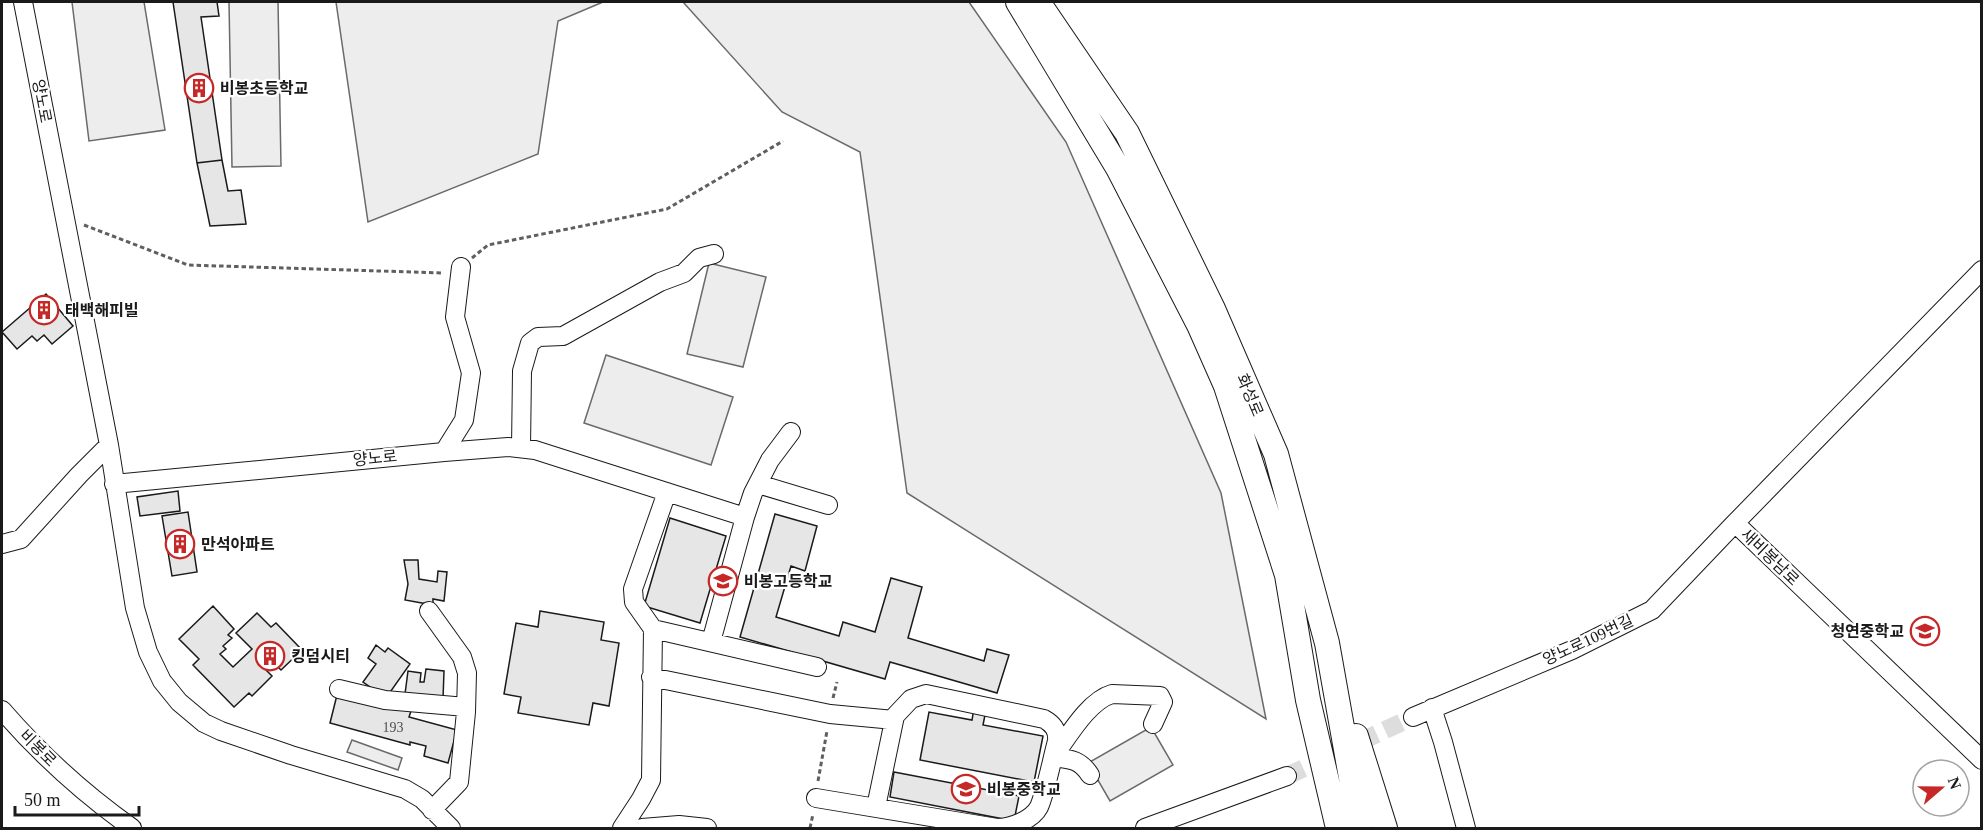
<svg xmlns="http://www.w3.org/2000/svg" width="1983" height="830" font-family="'Times New Roman','Noto Sans KR',serif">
  <rect width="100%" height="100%" fill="#fff"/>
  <path fill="#ededed" stroke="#6a6a6a" stroke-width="1.5" d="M72,2H144L165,130L89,141Z
    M229,2H278L281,166L232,167Z
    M336,2H603L558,21L538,154L368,222Z
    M683,2H969L1066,142L1221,493L1266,719L907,493L860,152L782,112Z
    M709,263L766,277L743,367L687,354Z
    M606,355L733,397L711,465L584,423Z
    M1151,727L1173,765L1110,801L1088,763Z
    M352,740L402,758L398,770L347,752Z"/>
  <path fill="#e6e6e6" stroke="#1a1a1a" stroke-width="1.5" d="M173,2H217L219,16L201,17L222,160L197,163Z
    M222,160L228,191L241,190L246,224L210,226L197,163Z
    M46,294L73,326L52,344L44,335L37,341L32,336L17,349L2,332Z
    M178,491L180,511L140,516L137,497Z
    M188,512L197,572L172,576L162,516Z
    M775,514L817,526L805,571L791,566L776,617L839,636L843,622L875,632L891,578L922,587L908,638L984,661L987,649L1009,655L997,693L890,662L885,679L740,637Z
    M670,518L726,536L700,623L644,606Z
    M404,560H418L419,579L437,582L438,571L447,572L444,601L433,599V605L405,600L408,584Z
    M213,606L234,629L228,635L232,638L223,646L226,649L220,654L233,667L252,649L236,633L257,613L271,627L276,623L302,650L281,670L269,658L261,665L272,676L252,696L249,693L234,707L193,665L199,659L179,639Z
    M540,611L604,622L601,640L619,643L609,706L593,703L589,725L518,713L521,697L504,694L516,623L538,627Z
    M376,645L385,652L388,648L410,664L386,698L363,682L376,664L368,658Z
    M426,669L444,671L443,699L405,694L408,671L421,673L420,682H424Z
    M338,691L411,711L409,717L457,730L448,763L424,756L426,746L410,742V745L330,723Z
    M974,708L986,710L983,725L1043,736L1034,782L920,760L929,712L972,720Z
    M894,772L1019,796L1014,821L890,797Z"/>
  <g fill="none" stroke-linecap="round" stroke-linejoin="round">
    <path stroke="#ddd" stroke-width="18" stroke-dasharray="18 9" stroke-linecap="butt" d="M1287,776L1413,717"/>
    <g stroke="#1a1a1a" stroke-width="20">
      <path id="minor" d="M23,2L109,445L135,608L148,652L162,681L179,702L204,723L221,731L291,755L405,789L422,799L451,828
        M1982,270L1735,523L1982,760
        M521,448L522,371L530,343L538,337L563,336L660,282L684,273L699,258L714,254
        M444,452L508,447L535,450L745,517
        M114,484L444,452L464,420L471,373L455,317L461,267
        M758,484L828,505
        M2,544L21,539L79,475L109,445
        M429,611L462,657L467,673L466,712L459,782L432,810
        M653,629L817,667
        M711,642L745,517L753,493L770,460L791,432
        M651,677L830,714L894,720
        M339,689L385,700L466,707
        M1432,708L1443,742L1466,828
        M2,710C41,755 84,794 132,828
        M1413,717L1572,650L1652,610L1735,523
        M1090,775C1080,759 1069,759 1053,757C1068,737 1088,701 1112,694L1160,696L1163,702L1153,724
        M816,798L997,828C1011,828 1032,820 1039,807C1046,791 1052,759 1057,741C1058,730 1053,724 1044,719L926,694L911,699L895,716L876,807
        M622,828L641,799L651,780L653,629L634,602L633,589L667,492
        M642,828L679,825L707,828
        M1145,828L1287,776"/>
    </g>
    <g stroke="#1a1a1a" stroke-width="26">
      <path id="major" d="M1018,2L1118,168L1199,325L1226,386L1287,575L1308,700L1338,828
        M1038,2L1127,133L1213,309L1276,454L1327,643L1360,828
        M1356,736L1385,828"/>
    </g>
    <path stroke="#5f5f5f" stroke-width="3" stroke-dasharray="4.5 3" stroke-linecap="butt" d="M84,225L188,265L444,273
      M472,258L488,245L667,209L783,141
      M833,698L837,682
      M818,781L827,731
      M810,828L813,814"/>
    <use href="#minor" stroke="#fff" stroke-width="18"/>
    <use href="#major" stroke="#fff" stroke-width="24"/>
  </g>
  <defs>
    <g id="building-ring" transform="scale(1.5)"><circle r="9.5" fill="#fff" stroke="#c62828" stroke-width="1.5"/><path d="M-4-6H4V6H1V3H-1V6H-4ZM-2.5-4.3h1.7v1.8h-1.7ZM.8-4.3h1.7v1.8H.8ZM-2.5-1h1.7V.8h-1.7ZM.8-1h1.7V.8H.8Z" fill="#c62828"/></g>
    <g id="school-ring" transform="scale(1.5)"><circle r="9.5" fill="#fff" stroke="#c62828" stroke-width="1.5"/><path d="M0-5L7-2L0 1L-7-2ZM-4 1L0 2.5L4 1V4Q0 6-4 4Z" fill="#c62828"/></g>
  </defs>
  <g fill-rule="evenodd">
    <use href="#building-ring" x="199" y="88"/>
    <use href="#building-ring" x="44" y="310"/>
    <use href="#building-ring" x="180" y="544"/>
    <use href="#school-ring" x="723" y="581"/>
    <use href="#school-ring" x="1925" y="631"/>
    <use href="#building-ring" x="270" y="656"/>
    <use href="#school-ring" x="966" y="789"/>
  </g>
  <g text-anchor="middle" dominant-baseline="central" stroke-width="4.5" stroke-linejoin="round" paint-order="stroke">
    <g font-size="14" fill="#4d4d4d">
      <text x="393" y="727">193</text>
    </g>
    <g font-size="16" font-weight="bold" fill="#1a1a1a" stroke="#fff" text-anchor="start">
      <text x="220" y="88">비봉초등학교</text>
      <text x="65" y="310">태백해피빌</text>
      <text x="201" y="544">만석아파트</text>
      <text x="744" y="581">비봉고등학교</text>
      <text x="1904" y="631" text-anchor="end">청연중학교</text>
      <text x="291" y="656">킹덤시티</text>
      <text x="987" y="789">비봉중학교</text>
    </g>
    <g font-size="16" fill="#1a1a1a" stroke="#fff">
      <text transform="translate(42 101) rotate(79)">양노로</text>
      <text transform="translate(1250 395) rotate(67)">화성로</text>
      <text transform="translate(375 458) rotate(-6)">양노로</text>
      <text transform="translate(1770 557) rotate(44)">새비봉남로</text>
      <text transform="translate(1588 640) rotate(-25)">양노로109번길</text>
      <text transform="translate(38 748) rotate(45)">비봉로</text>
    </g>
  </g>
  <rect width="1983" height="830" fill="none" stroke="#1a1a1a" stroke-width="6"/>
  <g transform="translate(1941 788) rotate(70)"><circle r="28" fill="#ffffff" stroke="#a3a3a3" stroke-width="1.5"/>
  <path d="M0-4.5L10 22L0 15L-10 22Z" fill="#c62828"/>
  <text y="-9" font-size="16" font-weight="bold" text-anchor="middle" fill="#1a1a1a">N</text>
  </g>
  <path d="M15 806v9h124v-9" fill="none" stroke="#1a1a1a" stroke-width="3"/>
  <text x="24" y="806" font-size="18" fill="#1a1a1a" stroke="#ffffff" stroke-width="4.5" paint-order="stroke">50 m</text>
</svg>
